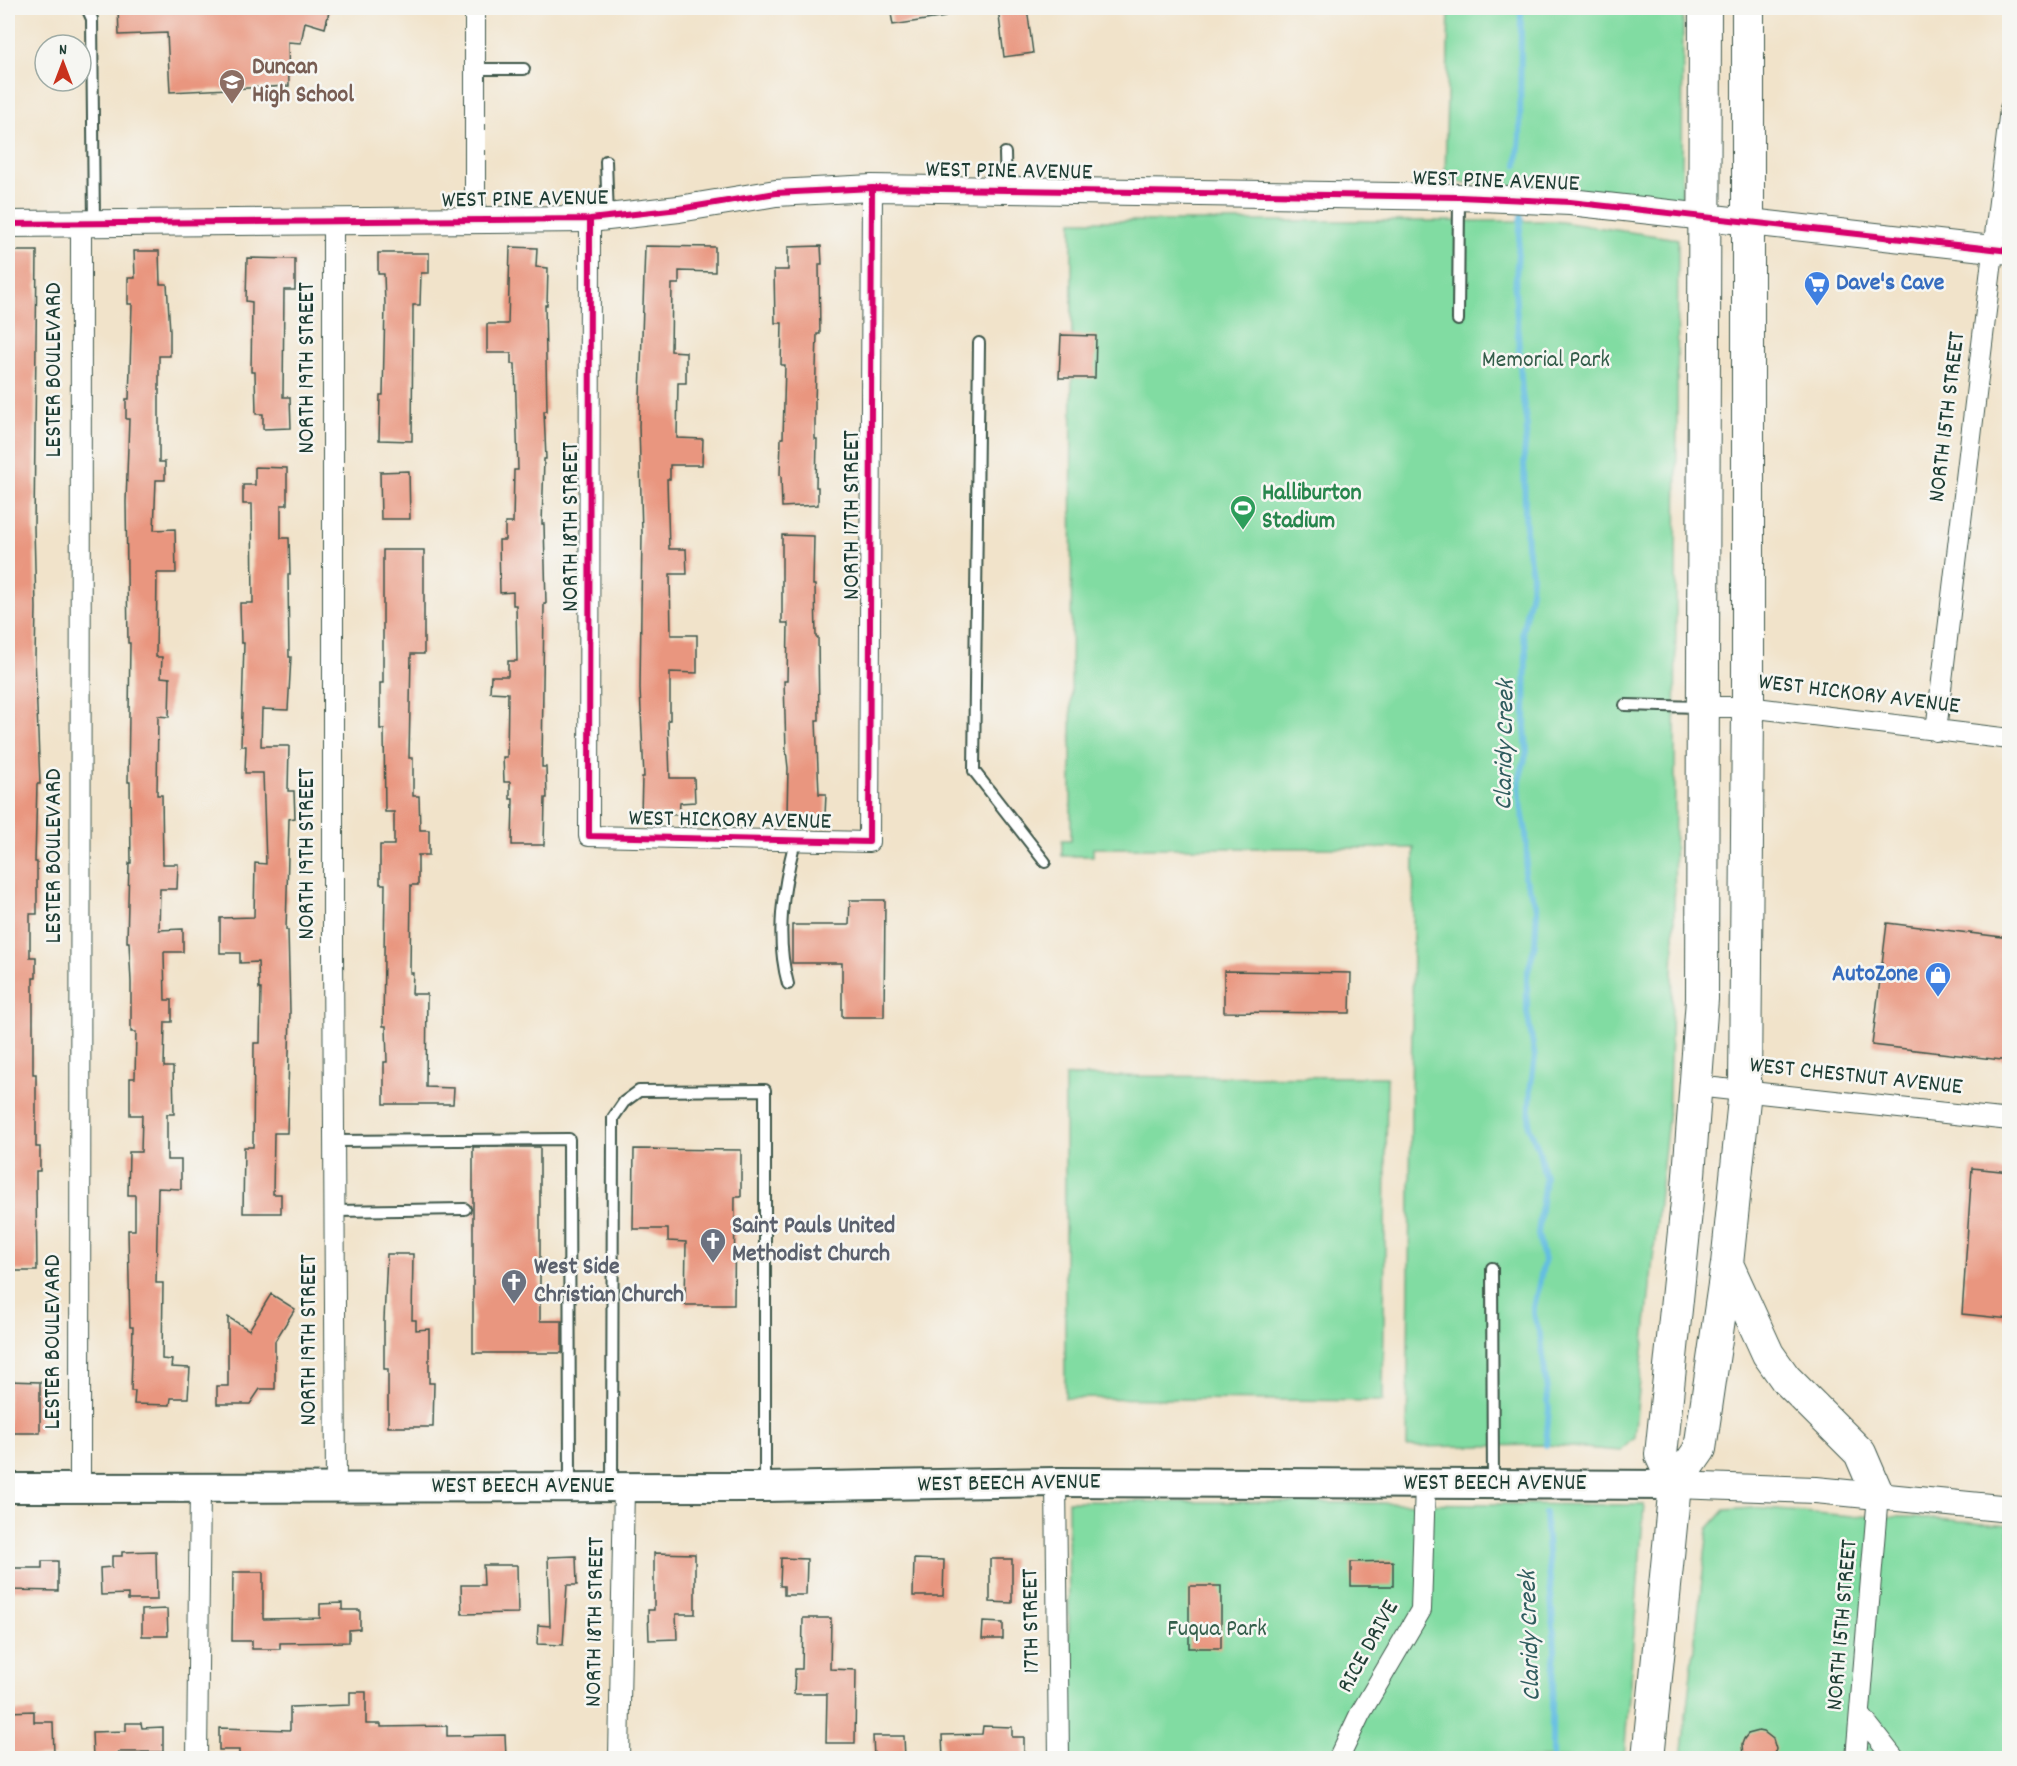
<svg xmlns="http://www.w3.org/2000/svg" width="2017" height="1766" font-family="Dekko,sans-serif">
  <rect width="100%" height="100%" fill="#f6f6f2"/>
  <filter id="ink" filterUnits="userSpaceOnUse"><feTurbulence type="fractalNoise" baseFrequency=".0167" numOctaves="2"/><feDisplacementMap in="SourceGraphic" scale="12" xChannelSelector="R" yChannelSelector="G"/><feConvolveMatrix kernelMatrix="1 2 1 2 8 2 1 2 1" color-interpolation-filters="sRGB"/></filter>
  <filter id="wash" filterUnits="userSpaceOnUse"><feTurbulence type="fractalNoise" baseFrequency=".008" numOctaves="4" result="noise"/><feDisplacementMap in="SourceGraphic" scale="24" xChannelSelector="R" yChannelSelector="G"/><feGaussianBlur stdDeviation="1.35" result="paint"/><feColorMatrix in="noise" values="0 0 0 0 0 0 0 0 0 0 0 0 0 0 0 0 0 1.4 0 .05"/><feComposite in="paint" operator="in"/></filter>
  <g filter="url(#wash)">
    <rect width="100%" height="100%" fill="#f1e3ca"/>
    <path fill="#81dca2" stroke="#508c6b" stroke-width="1.5" d="M1449,8H1683L1682,200L1445,181Z
      M1072,221H1554L1678,239L1674,943L1670,1062L1668,1118L1634,1437L1621,1451L1546,1445L1407,1447L1414,848H1093V856H1062V840H1071Z
      M1065,1076L1387,1077L1383,1401L1065,1398Z
      M1068,1501L1644,1505L1624,1758H1070Z
      M1753,1508L1852,1516L1913,1517L2009,1525V1758H1681L1708,1529L1725,1510Z"/>
    <g fill="none" stroke-linecap="round" stroke-linejoin="round">
      <path stroke="#63bee1" stroke-width="6" d="M1517,165L1520,137L1521,8
        M1521,216L1515,289L1522,393L1527,427L1524,456L1525,514L1527,546L1532,573L1531,591L1522,633L1526,646L1525,727L1527,751L1520,777L1519,795L1526,832L1527,858L1524,876L1537,907L1535,944L1527,975V1012L1535,1057L1531,1084L1529,1127L1539,1151L1545,1178L1538,1234L1544,1261L1533,1312L1541,1338L1549,1409L1546,1445
        M1545,1513L1555,1649L1552,1703V1758"/>
    </g>
    <g id="blocks">
      <path fill="#e9967f" d="M118,8H330L325,28L305,22L301,43L288,42L289,86L170,92L167,33L119,35Z
        M890,8H944L945,17L893,25Z
        M998,8H1027L1033,53L1004,57Z
        M645,246L715,247V272L679,271V284H672L671,351L686,352V383H678L677,438L703,439L702,465H670V479H667L669,549H686L687,574H670L671,635H697V673L670,672V720H668L670,778H694L695,802L680,803L679,815L641,814L642,777H644L640,689L642,533L639,426Z
        M821,246L822,264H819L820,334H817L815,403V439H817L816,487H818V505L782,507L781,476L780,475L781,438H783L785,365H781L782,323H775L774,270H788V247Z
        M510,247L537,248L536,267L548,268L547,305H545L547,411H544L546,459H544L542,524H544L546,604H544L542,767H546L547,798H545L544,845H512L513,799H510V782H504L503,757H507L508,693L490,692L491,676H508V661H517L516,605H513V592L500,593L499,540H505V523H513L514,470H518L515,364H511V353H487V324H508Z
        M8,251H37L34,527L36,608L35,658L40,784H37L35,862H37V914H30V957H36V978H33V1074H36V1147H40V1171H36V1185L37,1271H8Z
        M134,251H159L160,284H167L170,331V356H159V462H165V480H156L154,530L175,529L176,573H157L156,657H162L161,677L170,678L169,717L158,716L157,795H162L163,864H178L177,889H160L159,930L183,929V952H164L165,1000H172V1022H165L164,1067H173L174,1114H167V1160H181V1189L158,1188L156,1283H163L162,1359L172,1360L171,1367L190,1368L188,1398H171L170,1405L134,1404L135,1391H131L133,1327H130L128,1230H135V1195H128L129,1152H141L142,1115H130V1078H135L136,1032H131V982L129,942H127L129,863H131L130,782H128L130,643H128L126,502L129,419H126V399H129L132,304H128V278H135Z
        M378,253H429V273H421L420,305H413L412,441L379,440L380,395H383L385,305L384,274H378Z
        M247,258L295,259V290H284L283,397H290L291,428L263,429V414H256L255,372H251L252,302L246,301Z
        M1061,335L1096,336L1095,378H1059Z
        M255,467L287,468V505H281V538H289L290,574H288L289,657H291L288,710L262,709L261,746H289L288,791H294L295,818L289,819L286,930H288L290,1012L287,1133H274L273,1194H281V1213H243L244,1147H253L254,1043H260L261,989H259L258,962L240,963V953H220V918L254,917L255,863L266,864L263,773H245L246,746H241L244,643H241L240,603H253L252,504H243V485H255Z
        M409,471L410,519H381L380,472Z
        M782,535L814,536L813,585H815L816,637H818L819,720H816L819,794H826L825,816L787,815L788,768L786,750L784,681H787L788,623H782Z
        M383,550H424V654H411L409,758H413V796H419L420,830H429V855H418V885H411L410,973H413L412,994H427L426,1087L454,1088L453,1104H384V1062H387L386,1026H383L385,884H380V845H394V812H385L384,729H380V683H383Z
        M850,900H885L884,1017H842V963H792V925H849Z
        M1887,923L2010,938V1061L1872,1045Z
        M1224,971L1351,973L1350,1013L1224,1012Z
        M473,1147H540V1321H562V1353H473Z
        M634,1149L741,1150V1197H735L734,1305H685L686,1242L668,1241V1229H633Z
        M1972,1168L2010,1172V1319L1962,1314Z
        M387,1254H413L412,1320H416V1330L429,1329V1383H434L433,1427H388V1369H384V1320Z
        M271,1294L295,1309L275,1341V1389H260L250,1404H217V1386H228V1317L249,1330Z
        M8,1381L40,1382V1433H8Z
        M156,1551L157,1600H128V1594L101,1595L100,1568L112,1567V1556H122V1552Z
        M654,1553L695,1554V1614H676L677,1639L649,1640L648,1610H654Z
        M576,1556L577,1585H567L563,1645L537,1644L538,1625L550,1626L548,1557Z
        M781,1558L807,1559L806,1595H784V1586H780Z
        M914,1559L944,1560L943,1596H913Z
        M990,1559H1012V1603L990,1602Z
        M42,1561H58V1591L8,1590V1568H42Z
        M1393,1561V1586H1351V1562Z
        M483,1565H517L518,1613L462,1614L461,1585H484Z
        M233,1572H263V1619L320,1618V1604L342,1603V1610H360V1629L349,1630V1642L280,1643V1649H252V1641H232Z
        M1189,1586H1221V1648H1189Z
        M167,1609L168,1636H142V1610Z
        M803,1618H831L830,1669L856,1670L855,1743H826L827,1694H794L795,1669H802Z
        M983,1622L1003,1623V1639H982Z
        M350,1692H366V1724H381V1727L447,1726V1736L505,1735L506,1758H361V1756L239,1758V1750H219V1728L290,1730V1707L350,1705Z
        M34,1711V1722H53L54,1756L8,1757V1712Z
        M126,1723H141L142,1728L163,1727V1752H118V1758H93L92,1732L126,1731Z
        M983,1726L1012,1727V1737H1024V1758H943L942,1735L982,1734Z
        M1759,1731L1764,1732L1773,1739L1776,1749L1774,1758H1743L1742,1744L1744,1739L1748,1734Z
        M873,1736H904L905,1758H874Z"/>
    </g>
  </g>
  <g filter="url(#ink)">
    <use href="#blocks" fill-opacity="0" stroke="#3e564a" stroke-width="1.5"/>
    <g fill="none" stroke-linecap="round" stroke-linejoin="round">
      <g stroke="#3e564a" stroke-width="14">
        <path id="service" d="M87,8L92,19L94,224
          M475,69H524
          M1005,153L1006,190
          M606,161L608,218
          M1458,320L1459,197
          M979,343L974,771L1045,862
          M1625,705L1699,707
          M788,984C775,936 783,887 795,841
          M334,1141L569,1139L570,1486
          M335,1211L465,1209
          M1492,1268L1493,1483
          M612,1487L613,1118L624,1102L639,1091L765,1090V1487"/>
      </g>
      <g stroke="#3e564a" stroke-width="22">
        <path id="minor" d="M475,8V219
          M590,219L589,836L869,842L872,188
          M333,221V951L336,1487
          M1702,707H1748L2010,739
          M1936,731L2010,109
          M1696,1086L2010,1120
          M1056,1482L1059,1758
          M80,1488L81,224
          M1861,1716L1894,1758
          M197,1758L200,1488
          M619,1758L624,1487
          M1339,1758L1360,1714L1421,1610L1425,1484
          M1856,1758L1878,1495"/>
      </g>
      <g stroke="#3e564a" stroke-width="28">
        <path id="tertiary" d="M8,224L590,219L679,209L776,193L872,188L1459,197L1570,202L2010,251
          M1675,1485L1816,1490L2010,1509"/>
      </g>
      <g stroke="#3e564a" stroke-width="32">
        <path id="secondary" d="M8,1488L765,1487L1056,1482L1675,1485"/>
      </g>
      <g stroke="#3e564a" stroke-width="34">
        <path id="primary" d="M1727,1264L1768,1354L1785,1378L1860,1453L1878,1495
          M1675,1485L1700,1449L1727,1264L1745,1090L1748,707V8
          M1648,1758L1675,1485L1661,1455L1687,1202L1702,999L1705,8"/>
      </g>
      <use href="#service" stroke="#fff" stroke-width="10"/>
      <use href="#minor" stroke="#fff" stroke-width="20"/>
      <use href="#tertiary" stroke="#fff" stroke-width="26"/>
      <use href="#secondary" stroke="#fff" stroke-width="28"/>
      <use href="#primary" stroke="#fff" stroke-width="32"/>
      <g stroke="#f6f6f2" stroke-width="10">
        <path id="cycleway" d="M590,219L589,836L869,842L872,188
          M8,224L590,219L679,209L776,193L872,188L1459,197L1570,202L2010,251"/>
      </g>
      <use href="#cycleway" stroke="#d6006c" stroke-width="6"/>
    </g>
  </g>
  <defs>
    <g id="school-pin" transform="scale(1.35)"><path d="M0 17L-7.5 6A9.5 9.5 0 1 1 7.5 6Z" fill="#8d6e63" stroke="#f6f6f2"/><path d="M0-5L7-2L0 1L-7-2ZM-4 1L0 2.5L4 1V4Q0 6-4 4Z" fill="#fff"/></g>
    <g id="supermarket-pin" transform="scale(1.35)"><path d="M0 17L-7.5 6A9.5 9.5 0 1 1 7.5 6Z" fill="#3f7fe0" stroke="#f6f6f2"/><path d="M-6-5.5h2.5l.6 2H6L4.5 2H-2.5L-4.4-4H-6ZM-1.5 3.2a1.3 1.3 0 1 0 .1 0ZM3 3.2a1.3 1.3 0 1 0 .1 0Z" fill="#fff"/></g>
    <g id="stadium-pin" transform="scale(1.35)"><path d="M0 17L-7.5 6A9.5 9.5 0 1 1 7.5 6Z" fill="#2e9e5b" stroke="#f6f6f2"/><path d="M0-5a6.5 5 0 1 0 0 10a6.5 5 0 1 0 0-10ZM-3.5-1.8h7v3.6h-7Z" fill="#fff"/></g>
    <g id="shop-pin" transform="scale(1.35)"><path d="M0 17L-7.5 6A9.5 9.5 0 1 1 7.5 6Z" fill="#3f7fe0" stroke="#f6f6f2"/><path d="M-5-2.5h2.3a2.7 3.5 0 0 1 5.4 0H5L5.5 6h-11ZM-1.5-2.5h3a1.5 2.3 0 0 0-3 0Z" fill="#fff"/></g>
    <g id="church-pin" transform="scale(1.35)"><path d="M0 17L-7.5 6A9.5 9.5 0 1 1 7.5 6Z" fill="#6b7280" stroke="#f6f6f2"/><path d="M-1.2-6h2.4v3.5h3.3v2.4h-3.3V6h-2.4V-.1h-3.3v-2.4h3.3Z" fill="#fff"/></g>
  </defs>
  <g fill-rule="evenodd">
    <use href="#school-pin" x="232" y="82"/>
    <use href="#supermarket-pin" x="1817" y="284"/>
    <use href="#stadium-pin" x="1243" y="508"/>
    <use href="#shop-pin" x="1938" y="975"/>
    <use href="#church-pin" x="713" y="1241"/>
    <use href="#church-pin" x="514" y="1282"/>
  </g>
  <g text-anchor="middle" dominant-baseline="central" stroke-width="5" stroke-linejoin="round" paint-order="stroke">
    <g font-size="24" font-weight="bold" fill="#785e54" stroke="#f6f6f2" text-anchor="start">
      <text x="252" y="68">Duncan<tspan x="252" dy="28">High School</tspan></text>
    </g>
    <g font-size="24" fill="#1f3d34" stroke="#f6f6f2">
      <text transform="translate(1009 172) rotate(1)">WEST PINE AVENUE</text>
      <text transform="translate(1496 182) rotate(2)">WEST PINE AVENUE</text>
      <text transform="translate(525 200) rotate(-1)">WEST PINE AVENUE</text>
      <text transform="translate(308 368) rotate(-90)">NORTH 19TH STREET</text>
      <text transform="translate(55 370) rotate(-90)">LESTER BOULEVARD</text>
      <text transform="translate(1948 417) rotate(-83)">NORTH 15TH STREET</text>
      <text transform="translate(853 515) rotate(-90)">NORTH 17TH STREET</text>
      <text transform="translate(572 527) rotate(-90)">NORTH 18TH STREET</text>
      <text transform="translate(1859 695) rotate(7)">WEST HICKORY AVENUE</text>
      <text transform="translate(730 821) rotate(1)">WEST HICKORY AVENUE</text>
      <text transform="translate(308 854) rotate(-90)">NORTH 19TH STREET</text>
      <text transform="translate(55 856) rotate(-90)">LESTER BOULEVARD</text>
      <text transform="translate(1856 1077) rotate(6)">WEST CHESTNUT AVENUE</text>
      <text transform="translate(310 1340) rotate(-90)">NORTH 19TH STREET</text>
      <text transform="translate(54 1342) rotate(-90)">LESTER BOULEVARD</text>
      <text transform="translate(1009 1484) rotate(-1)">WEST BEECH AVENUE</text>
      <text x="1495" y="1484">WEST BEECH AVENUE</text>
      <text x="523" y="1487">WEST BEECH AVENUE</text>
      <text transform="translate(1032 1621) rotate(-91)">17TH STREET</text>
      <text transform="translate(596 1622) rotate(-89)">NORTH 18TH STREET</text>
      <text transform="translate(1843 1625) rotate(-85)">NORTH 15TH STREET</text>
      <text transform="translate(1369 1647) rotate(-61)">RICE DRIVE</text>
    </g>
    <g font-size="24" font-weight="bold" fill="#366cbe" stroke="#f6f6f2" text-anchor="start">
      <text x="1836" y="284">Dave's Cave</text>
      <text x="1918" y="975" text-anchor="end">AutoZone</text>
    </g>
    <g font-size="24" fill="#335d4a" stroke="#f6f6f2">
      <text x="1546" y="361">Memorial Park</text>
      <text x="1217" y="1630">Fuqua Park</text>
    </g>
    <g font-size="24" font-weight="bold" fill="#27864d" stroke="#f6f6f2" text-anchor="start">
      <text x="1262" y="494">Halliburton<tspan x="1262" dy="28">Stadium</tspan></text>
    </g>
    <g font-size="24" font-weight="bold" fill="#5b616d" stroke="#f6f6f2" text-anchor="start">
      <text x="732" y="1227">Saint Pauls United<tspan x="732" dy="28">Methodist Church</tspan></text>
      <text x="534" y="1268">West Side<tspan x="534" dy="28">Christian Church</tspan></text>
    </g>
    <g font-size="26" font-style="italic" fill="#305d5f" stroke="#f6f6f2">
      <text transform="translate(1506 745) rotate(-89)">Claridy Creek</text>
      <text transform="translate(1531 1636) rotate(-92)">Claridy Creek</text>
    </g>
  </g>
  <rect width="2017" height="1766" fill="none" stroke="#f6f6f2" stroke-width="30"/>
  <g transform="translate(63 63)"><circle r="28" fill="#f6f6f2" stroke="#a0aca6" stroke-width="1.5"/>
  <path d="M0-4.5L10 22L0 15L-10 22Z" fill="#c8321e"/>
  <text y="-9" font-size="16" font-weight="bold" text-anchor="middle" fill="#1f3d34">N</text>
  </g>
</svg>
